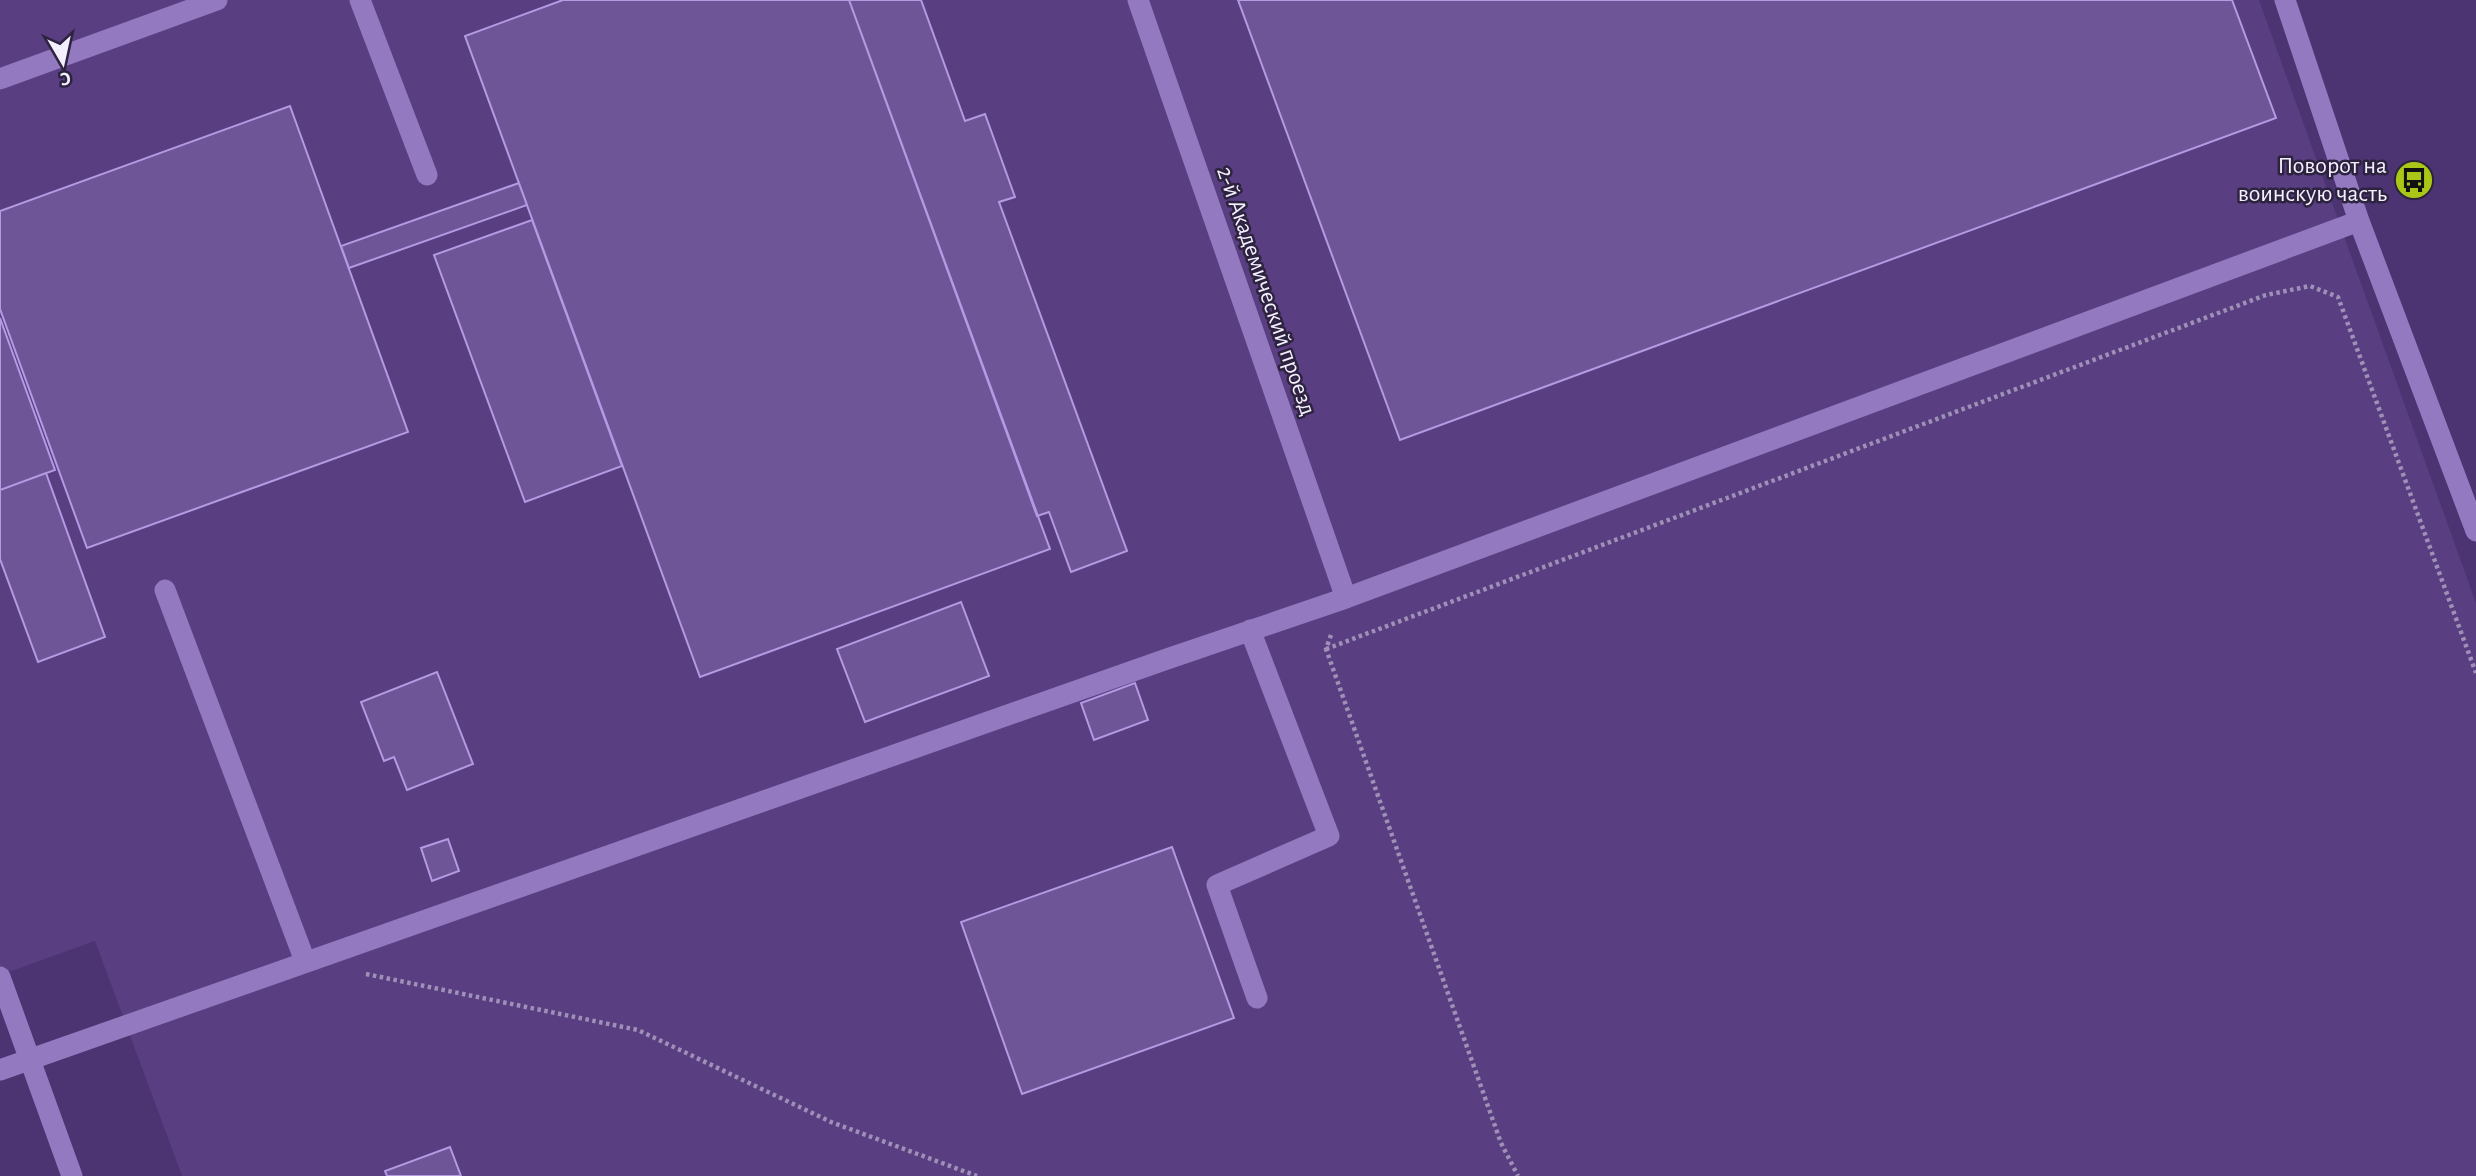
<svg xmlns="http://www.w3.org/2000/svg" width="2476" height="1176" font-family="'Alegreya Sans',sans-serif">
  <rect width="100%" height="100%" fill="#4c3372"/>
  <path fill="#593e82" d="M0,0H2259L2476,603V1176H182L95,941L0,975Z"/>
  <path fill="#6e5598" stroke="#b39ae3" stroke-width="2" d="M563,0H849L1050,549L700,677L465,36Z
    M849,0H921L965,121L985,114L1015,197L999,202L1127,551L1071,572L1049,512L1037,516Z
    M1238,0H2232L2276,118L1400,440Z
    M290,106L408,432L87,548L0,309V211Z
    M519,183L527,205L349,268L341,246Z
    M532,220L622,466L525,502L434,255Z
    M0,318L55,470L0,490Z
    M46,473L105,637L38,662L0,559V490Z
    M961,602L989,676L865,722L837,649Z
    M437,672L473,764L407,790L394,757L384,761L361,702Z
    M1135,683L1148,720L1094,740L1081,703Z
    M448,839L459,871L432,881L421,848Z
    M1172,847L1234,1018L1022,1094L961,922Z
    M450,1147L461,1176H387L385,1171Z"/>
  <g fill="none" stroke-linecap="round" stroke-linejoin="round">
    <path stroke="#9f90b7" stroke-width="4.5" stroke-dasharray="3.5 3.5" stroke-linecap="butt" d="M1331,635L1326,649L1501,1143L1518,1176
      M1326,649L2266,295L2310,286L2338,297L2476,673
      M366,974L638,1030L831,1122L977,1176"/>
    <path stroke="#937ac0" stroke-width="21" d="M360,0L427,175
      M1138,0L1346,598
      M2285,0L2359,221L2476,531
      M0,79L217,0
      M165,590L305,961
      M1250,630L1329,836L1217,885L1257,998
      M0,977L72,1176
      M0,1070L1167,659L1346,598L2359,221"/>
  </g>
  <defs>
    <g id="bus-disc" transform="scale(2.0125)"><circle r="9.5" fill="#aac717" stroke="#2d233f"/><path d="M-5-6H5V4H4V6H2V4H-2V6H-4V4H-5ZM-3.5-4V0h7V-4ZM-3.5 1.2v1.5H-2V1.2ZM2 1.2v1.5H3.5V1.2Z" fill="#111"/></g>
  </defs>
  <g fill-rule="evenodd">
    <use href="#bus-disc" x="2414" y="180"/>
  </g>
  <g text-anchor="middle" dominant-baseline="central" stroke-width="5" stroke-linejoin="round" paint-order="stroke">
    <g font-size="24" fill="#f4efff" stroke="#2d233f" text-anchor="end">
      <text x="2387" y="166">Поворот на<tspan x="2387" dy="28">воинскую часть</tspan></text>
    </g>
    <g font-size="24" fill="#f4efff" stroke="#2d233f">
      <text transform="translate(1266 291) rotate(71)">2-й Академический проезд</text>
    </g>
  </g>
  <g transform="translate(63 63) rotate(171)" stroke="#2d233f" stroke-width="5" paint-order="stroke">
  <path d="M0-5L12 26L0 18L-12 26Z" fill="#f4efff"/>
  <text y="-10" font-size="19" font-weight="bold" text-anchor="middle" fill="#f4efff">С</text>
  </g>
</svg>
